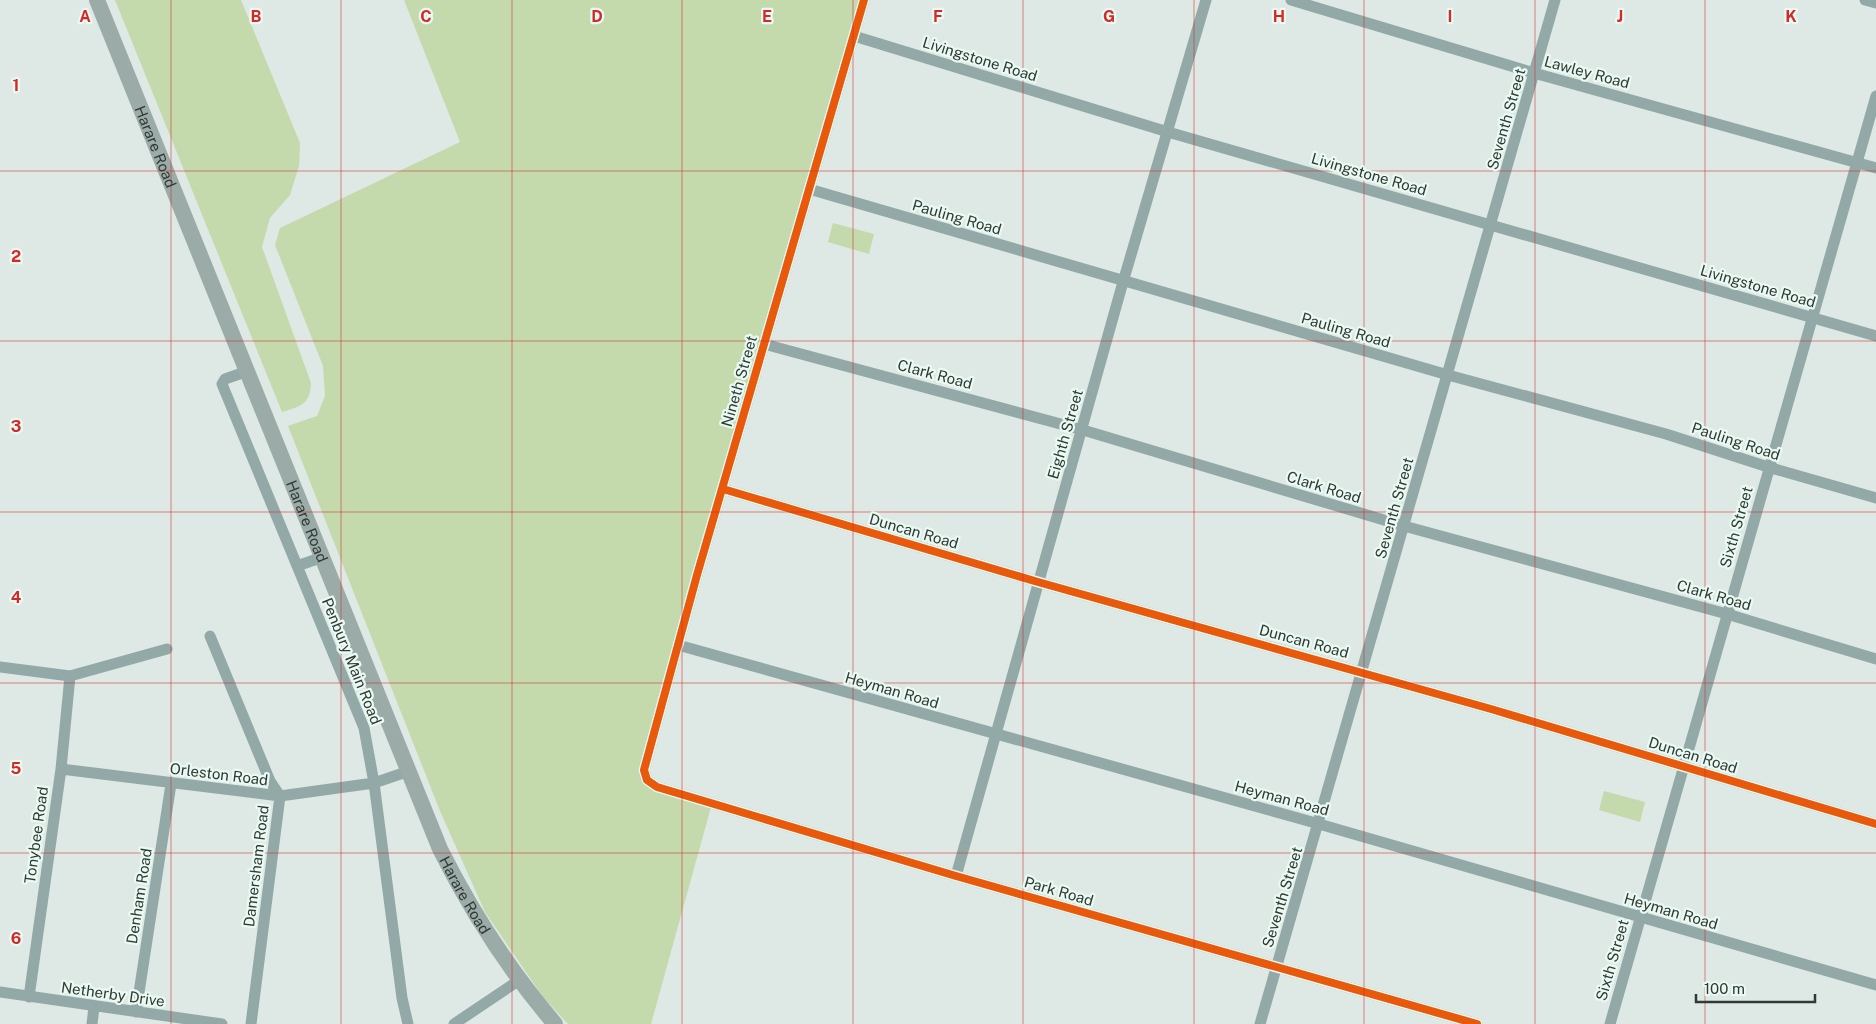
<svg xmlns="http://www.w3.org/2000/svg" width="1876" height="1024" font-family="'Public Sans',sans-serif">
  <rect width="100%" height="100%" fill="#dee8e4"/>
  <path fill="#c4daac" d="M115,0H241L300,143L299,166L290,195L270,218L262,247L311,383C310,405 301,406 282,412Z
    M404,0H860L638,771L649,788L711,807L651,1024H568L543,997L485,912L440,811L288,426L317,416L325,396L323,366L275,245L280,228L460,142Z
    M833,223L874,234L869,254L828,242Z
    M1604,791L1645,802L1640,822L1599,810Z"/>
  <g fill="none" stroke-linecap="round" stroke-linejoin="round">
    <path stroke="#92a9a8" stroke-width="11" d="M864,0L697,575L644,770L647,780L657,787L956,876L1477,1024
      M1291,0L1534,73L1876,168
      M1865,0L1876,3
      M854,36L1168,132L1876,336
      M809,189L1448,375L1666,434L1768,467L1876,498
      M764,344L1083,430L1404,526L1727,614L1876,659
      M248,371L225,379L222,384L364,728L374,783L402,998L408,1024
      M723,489L1038,582L1491,709L1876,824
      M297,566L323,557
      M210,636L270,781L280,796L251,1024
      M678,645L1319,824L1876,985
      M0,667L70,676L167,649
      M61,769L280,796L374,783L409,771
      M956,876L1123,282L1206,0
      M0,992L222,1024
      M29,997L61,769L70,676
      M136,1012L171,784
      M92,1024L94,1007
      M454,1024L518,981
      M1260,1024L1555,0
      M1610,1024L1876,96"/>
    <path stroke="#9baca8" stroke-width="16" id="s1" d="M97,0L440,849C472,913 508,969 555,1024"/>
    <g stroke="#e8faf2" stroke-width="11">
      <path id="cycleway" d="M864,0L697,575L644,770L647,780L657,787L956,876L1477,1024
        M723,489L1038,582L1491,709L1876,824"/>
    </g>
    <use href="#cycleway" stroke="#e8590c" stroke-width="8"/>
  </g>
  <path fill="none" stroke="#d62828" stroke-width="1" stroke-opacity="0.55" d="M171,0V1024M341,0V1024M512,0V1024M682,0V1024M853,0V1024M1023,0V1024M1194,0V1024M1364,0V1024M1535,0V1024M1705,0V1024M0,171H1876M0,341H1876M0,512H1876M0,683H1876M0,853H1876"/>
  <g text-anchor="middle" dominant-baseline="central" stroke-width="4.5" stroke-linejoin="round" paint-order="stroke">
    <g font-size="15" fill="#313835" stroke="#e8faf2">
      <text transform="translate(980 59) rotate(17)">Livingstone Road</text>
      <text transform="translate(1587 72) rotate(15)">Lawley Road</text>
      <text transform="translate(1506 119) rotate(-74)">Seventh Street</text>
      <text stroke="none"><textPath href="#s1" startOffset="158">Harare Road</textPath></text>
      <text transform="translate(1369 174) rotate(16)">Livingstone Road</text>
      <text transform="translate(957 217) rotate(16)">Pauling Road</text>
      <text transform="translate(1758 286) rotate(16)">Livingstone Road</text>
      <text transform="translate(1346 330) rotate(16)">Pauling Road</text>
      <text transform="translate(935 374) rotate(15)">Clark Road</text>
      <text transform="translate(739 381) rotate(-74)">Nineth Street</text>
      <text transform="translate(1065 434) rotate(-74)">Eighth Street</text>
      <text transform="translate(1736 441) rotate(18)">Pauling Road</text>
      <text transform="translate(1324 487) rotate(17)">Clark Road</text>
      <text transform="translate(1394 508) rotate(-74)">Seventh Street</text>
      <text stroke="none"><textPath href="#s1" startOffset="562">Harare Road</textPath></text>
      <text transform="translate(1736 527) rotate(-74)">Sixth Street</text>
      <text transform="translate(914 531) rotate(16)">Duncan Road</text>
      <text transform="translate(1714 595) rotate(16)">Clark Road</text>
      <text transform="translate(1304 641) rotate(15)">Duncan Road</text>
      <text transform="translate(352 661) rotate(68)">Penbury Main Road</text>
      <text transform="translate(892 690) rotate(16)">Heyman Road</text>
      <text transform="translate(1693 755) rotate(17)">Duncan Road</text>
      <text transform="translate(219 774) rotate(7)">Orleston Road</text>
      <text transform="translate(1282 798) rotate(15)">Heyman Road</text>
      <text transform="translate(36 835) rotate(-82)">Tonybee Road</text>
      <text transform="translate(256 866) rotate(-83)">Damersham Road</text>
      <text transform="translate(1059 891) rotate(16)">Park Road</text>
      <text stroke="none"><textPath href="#s1" startOffset="968">Harare Road</textPath></text>
      <text transform="translate(139 896) rotate(-81)">Denham Road</text>
      <text transform="translate(1282 897) rotate(-73)">Seventh Street</text>
      <text transform="translate(1671 911) rotate(16)">Heyman Road</text>
      <text transform="translate(1612 960) rotate(-74)">Sixth Street</text>
      <text transform="translate(113 994) rotate(8)">Netherby Drive</text>
    </g>
  </g>
  <g font-size="16" text-anchor="middle" font-weight="bold" fill="#d62828" stroke="#e8faf2" stroke-width="4.5" stroke-linejoin="round" paint-order="stroke">
    <text x="85" y="22">A</text>
    <text x="256" y="22">B</text>
    <text x="426" y="22">C</text>
    <text x="597" y="22">D</text>
    <text x="767" y="22">E</text>
    <text x="938" y="22">F</text>
    <text x="1109" y="22">G</text>
    <text x="1279" y="22">H</text>
    <text x="1450" y="22">I</text>
    <text x="1620" y="22">J</text>
    <text x="1791" y="22">K</text>
    <text x="16" y="91">1</text>
    <text x="16" y="262">2</text>
    <text x="16" y="432">3</text>
    <text x="16" y="603">4</text>
    <text x="16" y="774">5</text>
    <text x="16" y="944">6</text>
  </g>
  <path d="M1696 994v8h119v-8" fill="none" stroke="#313835" stroke-width="2.5"/>
  <text x="1704" y="994" font-size="15" fill="#313835" stroke="#e8faf2" stroke-width="4" paint-order="stroke">100 m</text>
</svg>
